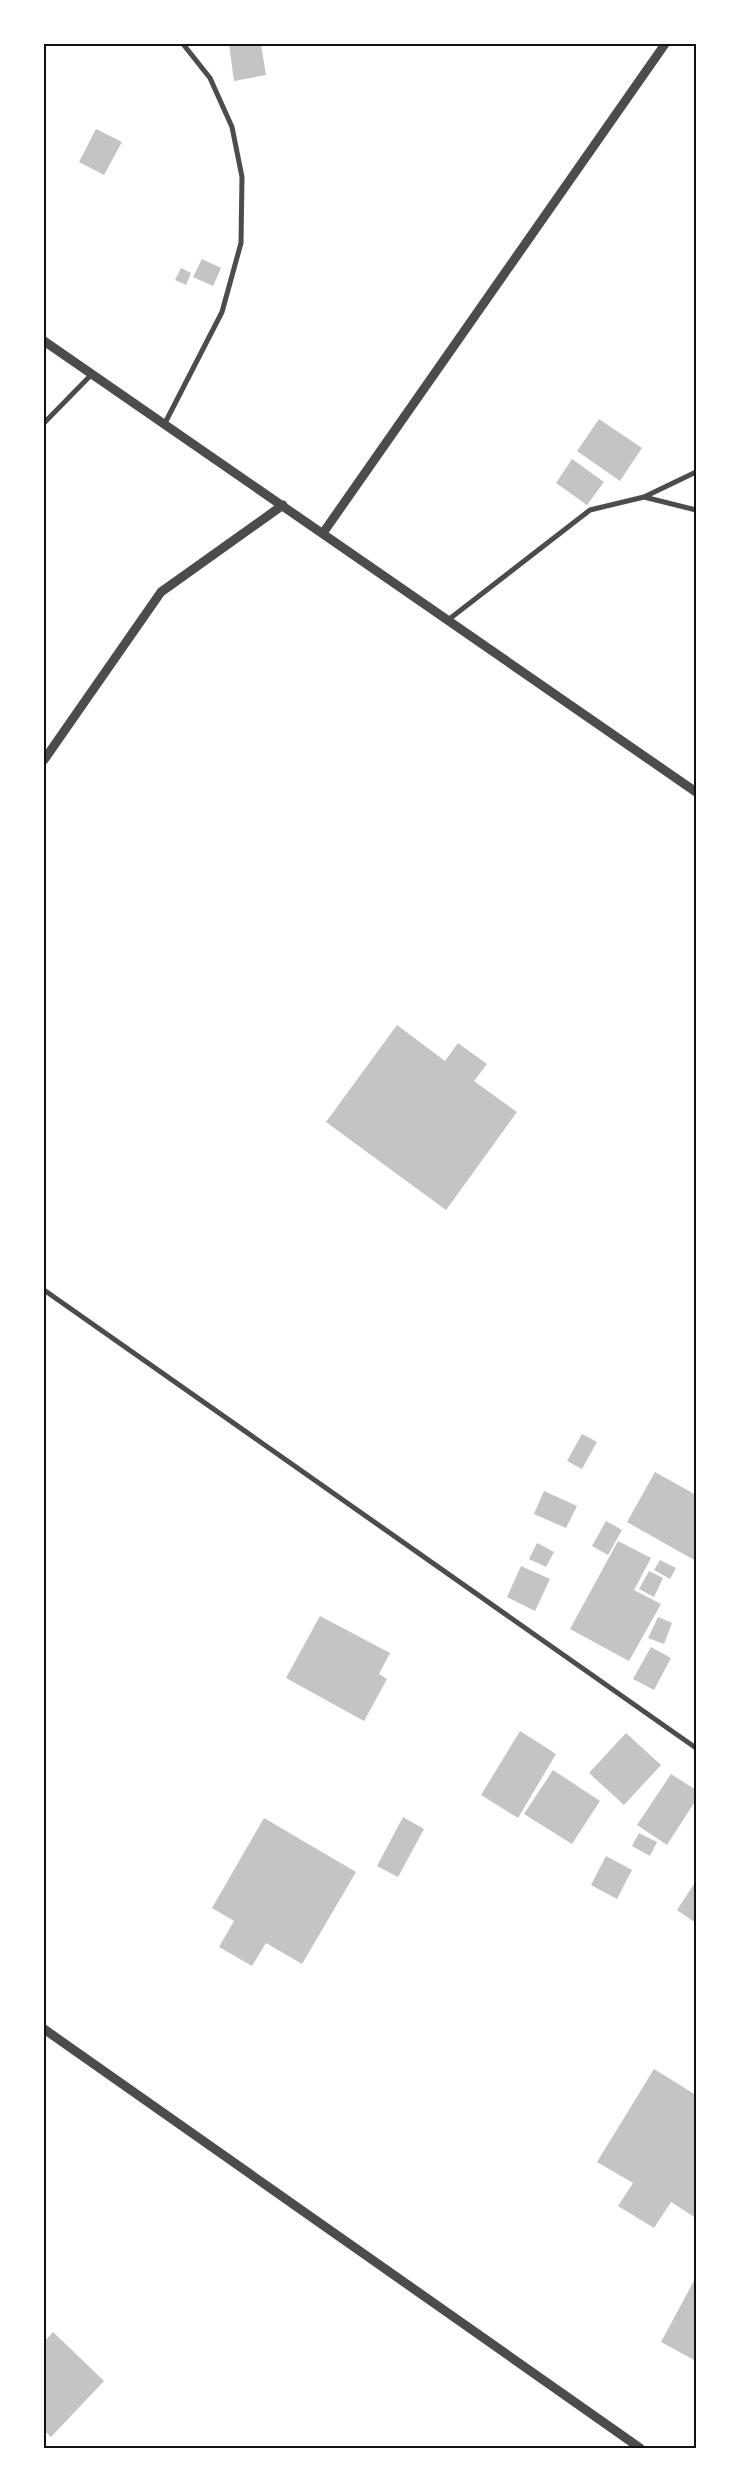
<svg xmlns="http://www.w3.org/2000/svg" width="740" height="2492" font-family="'Libre Baskerville',serif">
  <rect width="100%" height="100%" fill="#fff"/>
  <path fill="#c4c4c4" d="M229,44H261L266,75L234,81Z
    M96,129L122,142L104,175L79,162Z
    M202,259L221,268L213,286L193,277Z
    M181,268L191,273L186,285L175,280Z
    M599,419L642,448L620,481L577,451Z
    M572,459L604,482L587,505L556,483Z
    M397,1025L445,1061L458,1043L487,1064L474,1081L517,1112L446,1210L326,1122Z
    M582,1434L597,1442L582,1469L567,1461Z
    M655,1472L696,1495V1561L627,1522Z
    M544,1491L577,1506L566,1528L534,1514Z
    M606,1521L622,1530L608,1555L592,1546Z
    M618,1541L651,1558L634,1590L661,1604L629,1661L570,1629Z
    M537,1543L554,1552L546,1567L529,1559Z
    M660,1560L676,1568L670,1579L654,1570Z
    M521,1566L550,1579L535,1611L507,1597Z
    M649,1571L663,1578L654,1597L639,1589Z
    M320,1616L390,1653L379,1674L387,1679L364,1721L286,1678Z
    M658,1617L672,1623L664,1644L648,1638Z
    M651,1647L671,1658L654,1690L633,1679Z
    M520,1731L556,1754L518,1818L481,1795Z
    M626,1733L661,1765L624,1805L589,1773Z
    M553,1770L600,1801L572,1844L524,1814Z
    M671,1774L696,1790V1800L667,1845L637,1825Z
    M403,1817L424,1829L398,1877L377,1866Z
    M264,1818L356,1872L302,1964L266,1943L252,1966L219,1947L234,1921L212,1908Z
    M639,1833L657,1842L650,1856L632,1846Z
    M606,1856L632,1870L617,1899L591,1885Z
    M696,1881V1923L677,1910Z
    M654,2069L696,2095V2218L671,2202L654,2228L618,2206L633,2183L597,2162Z
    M696,2277V2361L661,2342Z
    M53,2332L104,2381L51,2437L44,2430V2342Z"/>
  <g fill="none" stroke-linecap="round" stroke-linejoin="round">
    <path stroke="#4c4c4c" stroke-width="5" d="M44,423L92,374
      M165,423L222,312L241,243L242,177L232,127L210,78L183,44
      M644,497L696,510
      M448,620L590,510L644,497L696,472
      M44,1290L696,1748"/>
    <path stroke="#4c4c4c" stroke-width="9" d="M44,341L696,792
      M323,533L665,44
      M44,760L161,592L283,505
      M44,2029L640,2448"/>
  </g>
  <rect width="740" height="2492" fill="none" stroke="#ffffff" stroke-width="90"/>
  <rect x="45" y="45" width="650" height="2402" fill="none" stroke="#111" stroke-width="2"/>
</svg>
